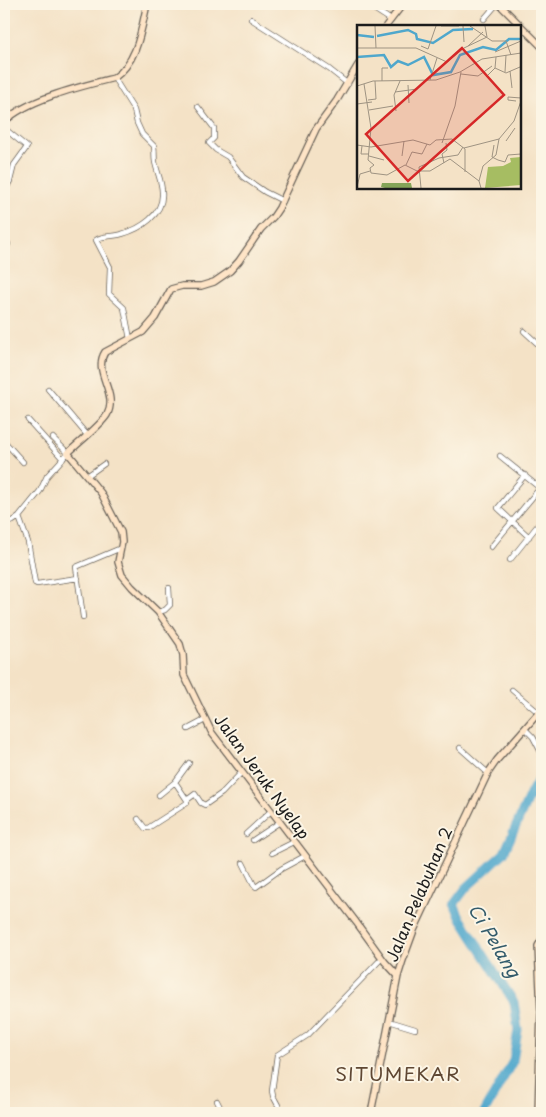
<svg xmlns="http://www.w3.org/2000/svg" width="546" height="1117" font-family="'Playpen Sans',sans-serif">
  <rect width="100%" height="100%" fill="#fcf5e5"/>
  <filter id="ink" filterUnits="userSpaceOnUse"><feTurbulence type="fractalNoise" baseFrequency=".02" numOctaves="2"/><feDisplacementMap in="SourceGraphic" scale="10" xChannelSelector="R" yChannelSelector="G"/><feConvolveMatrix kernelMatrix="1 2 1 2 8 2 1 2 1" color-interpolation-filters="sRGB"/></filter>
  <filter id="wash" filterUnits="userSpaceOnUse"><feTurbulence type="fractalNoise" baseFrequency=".0096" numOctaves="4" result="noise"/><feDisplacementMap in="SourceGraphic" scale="20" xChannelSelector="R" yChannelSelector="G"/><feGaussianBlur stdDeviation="1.12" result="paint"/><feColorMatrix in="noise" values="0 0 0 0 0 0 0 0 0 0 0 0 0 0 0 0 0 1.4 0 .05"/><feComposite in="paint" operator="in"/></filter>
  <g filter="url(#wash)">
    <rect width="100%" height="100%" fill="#f4e2c6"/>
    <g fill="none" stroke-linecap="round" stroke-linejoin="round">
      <path stroke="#4fa7cc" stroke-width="9" d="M484,1113L513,1061L518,1030L514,1002L461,919L454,904L466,888L504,853L531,792L542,773"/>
    </g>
  </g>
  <g filter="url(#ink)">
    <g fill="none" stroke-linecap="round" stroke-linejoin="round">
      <g stroke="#686158" stroke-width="6">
        <path id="street" d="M371,7L391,20
          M251,19L329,69L348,84
          M484,19L497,4
          M114,78L134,110L137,123L142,134L154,146C155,152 154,157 155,162C157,172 162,182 162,192C164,215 140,229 122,234C114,237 102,235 96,240L110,267L109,294L124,308L130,339
          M198,107L214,128V138L209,143L216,150L228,157L243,177L265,192L283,201
          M4,128L27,147L14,165L10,181L4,192
          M4,238L8,244L4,251
          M524,331L538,344L542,343
          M48,389L87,435
          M28,420L63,459
          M4,441L23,462
          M500,456L541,489
          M525,475L498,508L529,537
          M87,476L104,464
          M19,517L28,542L35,583L37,584L78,578
          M4,524L13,521L19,517L40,491L47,476L68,453L53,438
          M491,547L540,488
          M510,560L542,520
          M542,585V584
          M158,612L165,610L170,605L169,588
          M83,617L76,567L121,548
          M512,690L539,713
          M188,729L205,720
          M525,729L533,737L542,754
          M460,748L488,773
          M175,782L187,800
          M159,795L175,782L189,763
          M138,819L145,828H148L187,803V800L195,794L201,803L205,805L222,793L241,773
          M246,834L271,811
          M253,840L280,822
          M272,853L294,842
          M243,863L254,885L256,887L281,869L305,856
          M389,1021L415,1029
          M217,1101L223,1113
          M277,1113L279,1107L273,1096L272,1091L277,1055L308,1035L382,958"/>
      </g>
      <g stroke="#686158" stroke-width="8">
        <path id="secondary" d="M499,4L542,47
          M386,26L403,4
          M358,65L337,100L316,129L279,208L273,217L261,229L239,261L230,271L214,282L201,286H182L171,289L155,318L143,332L105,352C92,372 119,393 107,415C100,426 78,443 68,453L101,493L121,532L122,542L118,562L122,575L132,587L158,612L180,644L183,655L184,675L212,733L356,922L385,962L398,976
          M4,122C27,99 83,86 114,78C138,61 141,30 147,4
          M371,1113L398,976L403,960L414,930L488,773L497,760L542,709
          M538,1113L541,1012L538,946L542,939"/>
      </g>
      <use href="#street" stroke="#fff" stroke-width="4.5"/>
      <use href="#secondary" stroke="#fee4c6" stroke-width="5.5"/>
    </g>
  </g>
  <g text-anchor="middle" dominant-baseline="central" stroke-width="4" stroke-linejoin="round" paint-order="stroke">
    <g font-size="16" fill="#1c1c1c" stroke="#fcf5e5">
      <text transform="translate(263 776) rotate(54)">Jalan Jeruk Nyelap</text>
      <text transform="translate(418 894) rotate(-67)">Jalan Pelabuhan 2</text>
    </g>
    <g font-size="18" font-style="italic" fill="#335b6b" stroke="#fcf5e5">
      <text transform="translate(495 940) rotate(59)">Ci Pelang</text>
    </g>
    <g font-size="19" letter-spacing="1" fill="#5f4733" stroke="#fcf5e5">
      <text x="398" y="1073">SITUMEKAR</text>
    </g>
  </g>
  <g transform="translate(357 25)">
    <rect width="164" height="164" fill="#f4e2c6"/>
    <path d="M164,132V160L128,163L131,142L146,141L154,137L153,133Z" fill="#a6bd62"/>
    <path d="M25,158H54L55,163H28L24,162Z" fill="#84a458"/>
    <path fill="none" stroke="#4fa7cc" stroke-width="2.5" d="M0,10L17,12M20,11L51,5L59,9L60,14L76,18L96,5L116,4M0,32L27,30L34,42L41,36L51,40L67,32L76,50L94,47L103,30L126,22L139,25L152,14H164"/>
    <path fill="none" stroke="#9e9382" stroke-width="1" d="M18,1L19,23M84,1H102M106,1L107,17M113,1L135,16H149L154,30M64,21L71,24L79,1M111,21L126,7M0,23H59L90,37L107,23L130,12L128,1M138,27L164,16M138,43L149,48L163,42M153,46L155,63M148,47L149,30M104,49L121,51L135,41M129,52L138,43L139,32M73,55L80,33M25,56V43H31M7,59L14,103L11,135L17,140L13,143L14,148L30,150L48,140L60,146H73L93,134L122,156M51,60L52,78M0,61L16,56L79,55L103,47L125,34L164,28M38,67L60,64M11,75L19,74L18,56M159,76L151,75V72L164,73M0,79L15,77M12,85L36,81M39,86L37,70L43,56M149,116L158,103M85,118L98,81L104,47M0,120L14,122L56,115L73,120L79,115L95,114L108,124V147M137,120L135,132L141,135L148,137L151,130L164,129M5,121L4,129H12M107,123L142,114M12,131L27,135M45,131L47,116M87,138L85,129L90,125L89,118M49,140L55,127L65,129L70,119M0,162L3,149L13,146M64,163L62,142L82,133L101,130L106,122M124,163L122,156L126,141L139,130L142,114L157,96L164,76"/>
    <path fill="#d62828" fill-opacity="0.15" stroke="#d62828" stroke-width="2.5" d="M105,23L147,70L51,156L9,109Z"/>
    <rect width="164" height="164" fill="none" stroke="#1c1c1c" stroke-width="2.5"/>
  </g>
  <rect width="546" height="1117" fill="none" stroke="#fcf5e5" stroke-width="20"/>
</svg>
